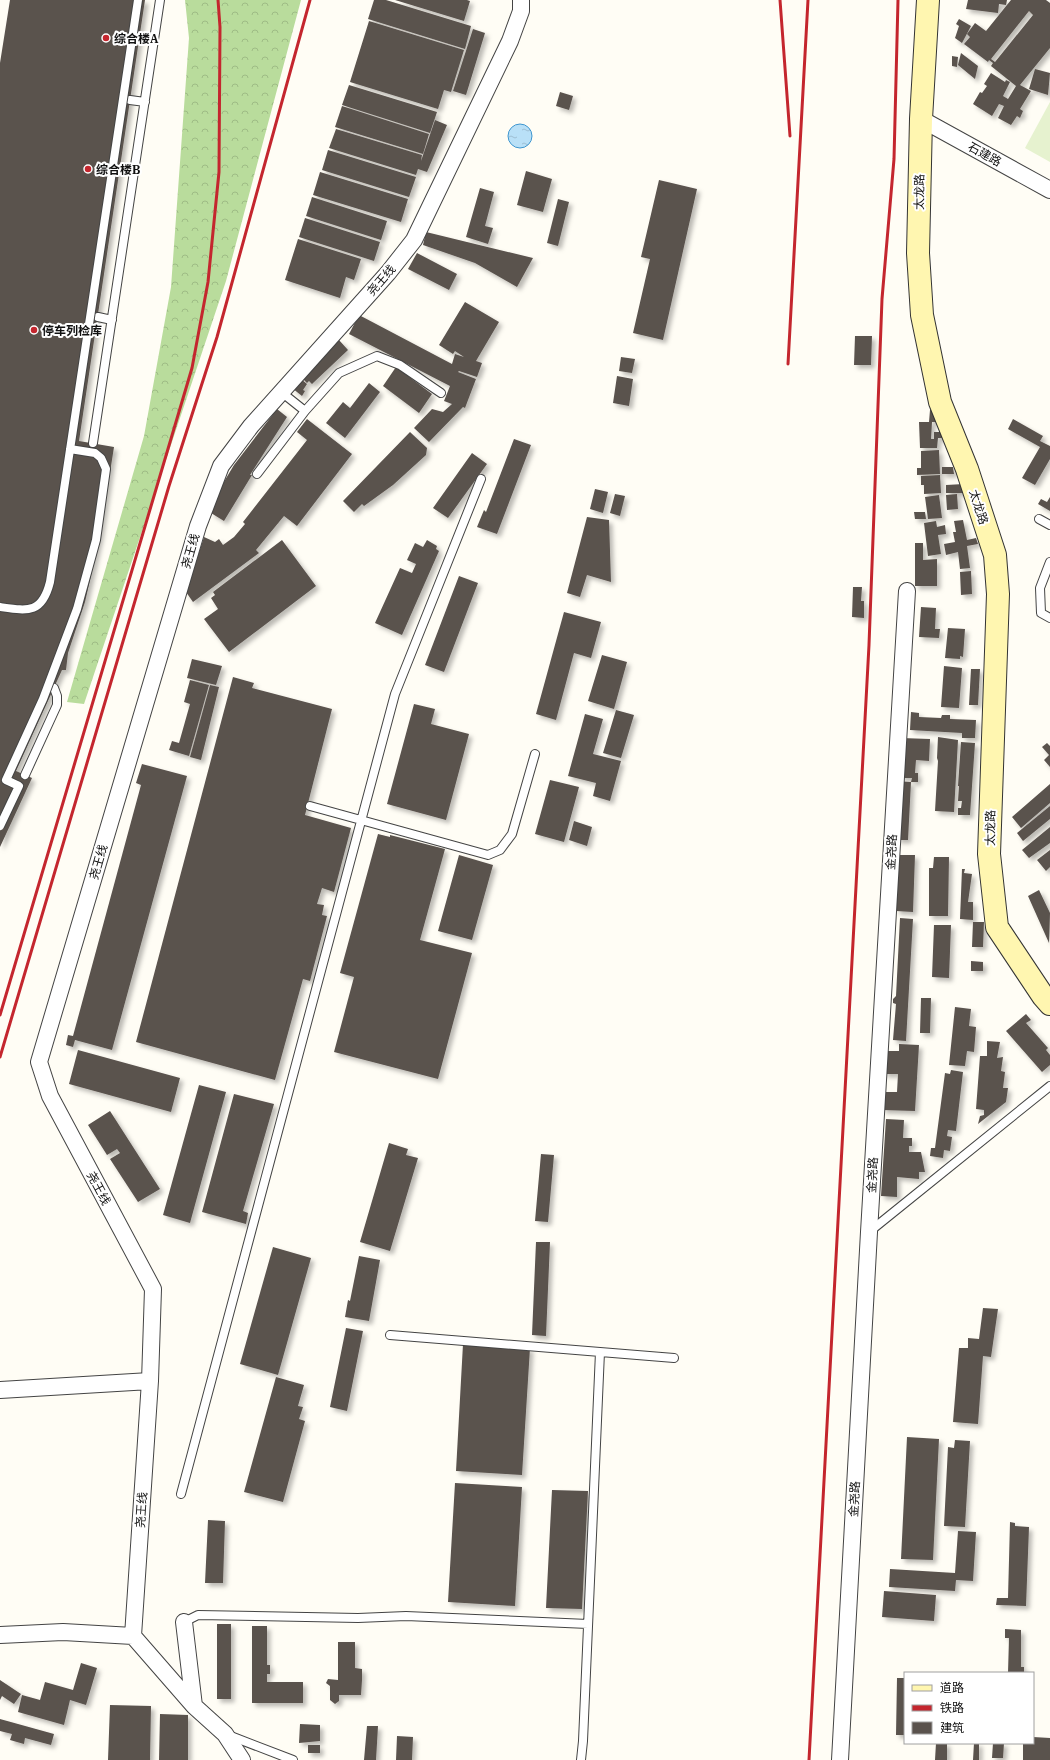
<svg xmlns="http://www.w3.org/2000/svg" width="1050" height="1760" font-family="'IBM Plex Serif','Noto Sans SC',serif">
  <defs>
    <pattern id="forest-crowns" width="20" height="18" patternUnits="userSpaceOnUse"><rect width="20" height="18" fill="#b9dc9c"/><path d="M2 6a3 3 0 1 1 6 0M12 15a3 3 0 1 1 6 0" fill="none" stroke="#9ebc85"/></pattern>
    <pattern id="water-ripples" width="26" height="14" patternUnits="userSpaceOnUse"><rect width="26" height="14" fill="#b9e0f7"/><path d="M2 4q2-2 4 0t4 0M15 11q2-2 4 0t4 0" fill="none" stroke="#9ebfd3"/></pattern>
    <filter id="shadow"><feDropShadow dx="3.5" dy="3.5" stdDeviation="2" flood-color="#0004"/></filter>
  </defs>
  <rect width="100%" height="100%" fill="#fffdf5"/>
  <path fill="url(#forest-crowns)" d="M185,0H301L226,281L84,704L67,702L144,436L171,287L189,38Z"/>
  <path fill="#e6f2cf" d="M1050,102V162L1025,148Z"/>
  <path fill="url(#water-ripples)" stroke="#3f96cf" d="M508 136a12 12 0 1 1 24 0a12 12 0 1 1-24 0Z"/>
  <path fill="#5a524d" fill-rule="evenodd" filter="url(#shadow)" d="M10,0H145L79,441L114,447L100,536L85,602L68,653L66,670H62L16,771L32,778L0,847V63Z
    M374,0H386L471,26L465,49L368,19Z
    M395,0H467L470,1L464,21Z
    M968,0H1007L1006,5L999,4L998,13L966,9Z
    M1011,0H1046L1050,3V48L1020,85L1031,91L1020,109L1023,111L1020,118L1017,116L1011,125L998,118L1004,106L999,104L992,116L973,104L980,92L982,93L987,86L984,84L991,73L1005,82L1006,80L1010,82L1003,96L1008,99L1016,86L991,66L993,63L989,60L988,62L964,44L970,37L967,34L975,23L986,31ZM1029,11L1033,15L995,62L991,59Z
    M959,19L971,26L962,43L955,38L959,26L956,24Z
    M369,21L464,50L451,92L444,90L438,109L350,82Z
    M473,29L485,33L466,95L453,91Z
    M961,53L978,66L975,79L958,65Z
    M952,56L958,57L957,67L952,66Z
    M1035,69L1050,73L1048,95L1029,89Z
    M349,85L437,112L430,133L342,105Z
    M560,92L573,96L569,110L556,106Z
    M342,106L429,134L423,154L335,127Z
    M435,120L447,125L427,172L418,169L416,175L329,148L336,129L422,155L421,161Z
    M328,150L416,177L409,197L322,170Z
    M526,171L552,179L543,212L517,205Z
    M320,172L408,199L401,222L313,195Z
    M659,180L697,189L663,340L633,333L650,259L641,257Z
    M480,188L494,192L485,226L493,228L488,244L466,237Z
    M312,197L387,221L381,240L306,216Z
    M558,199L569,202L558,246L547,243Z
    M305,218L380,242L374,261L299,237Z
    M426,232L533,258L517,287L475,263L423,245Z
    M298,239L361,259L354,280L346,277L340,298L285,280Z
    M417,253L457,274L449,290L408,269Z
    M465,302L499,322L476,361L482,363L477,377L459,371L458,372L476,379L465,408L463,407L429,442L414,428L432,409L443,412L452,404L444,401L450,386L349,334L359,315L452,364L455,354L464,357L455,351L453,354L439,345Z
    M855,336H872L871,365H854Z
    M339,340L348,350L312,384L309,381L307,383L302,378Z
    M621,357L635,359L632,373L619,371Z
    M396,367L432,394L419,413L383,386Z
    M617,376L633,379L629,406L613,403Z
    M300,378L307,384L303,390L305,391L302,396L292,388Z
    M369,383L380,392L345,438L326,423L343,402L350,408Z
    M277,409L287,417L250,475H252L224,521L211,513L219,490L234,465Z
    M930,410H936L943,422H932L931,439H934V432H947V438H938L937,448H920L919,422H929Z
    M307,419L352,454L297,526L284,516L256,550L259,553L193,602L186,592L204,537L215,542L219,539L223,545L234,537L245,524L243,522L307,440L297,432Z
    M1013,419L1043,436L1040,441L1050,446V459L1035,485L1022,478L1040,447L1008,429Z
    M410,432L427,448L426,455L393,485L364,506L362,504L354,512L343,501Z
    M514,439L531,445L497,534L477,527L484,510L486,512Z
    M939,450L940,474L917,475V468H921V451Z
    M472,453L487,464L448,518L433,508Z
    M942,467H953L954,474H942Z
    M940,475L941,493L924,494V485H921V476Z
    M964,484V493H946V485Z
    M595,489L608,492L603,513L590,509Z
    M615,494L625,496L620,516L610,513Z
    M957,494L958,509L947,510L946,495Z
    M939,495L942,518L928,519L925,497Z
    M1050,497V511L1038,504L1041,499L1047,502Z
    M914,512H925L926,519H915Z
    M587,517L609,520L611,582L587,575L580,597L567,593Z
    M963,520L967,540L976,538L978,544L967,546L970,568L960,569L958,552L946,555L944,544L955,542L953,532H956L954,521Z
    M936,521L937,527L945,525L946,534L938,535L941,554L928,556L924,523Z
    M282,540L316,586L229,652L204,619L218,609L211,598L215,595L213,592Z
    M427,540L437,546L436,549L439,551L402,635L375,623L400,568L412,573L416,564L407,560L415,543L423,547Z
    M915,543H923V560L937,559V586H915Z
    M971,571L972,594L961,595L960,572Z
    M459,576L478,583L444,672L425,665Z
    M853,587H862L861,601H864V618L852,617Z
    M921,607L936,608L935,629H940L939,638L919,637Z
    M564,612L601,622L591,658L574,653L556,720L536,714Z
    M948,628L965,629L963,657L960,656V659L945,658Z
    M602,655L627,662L614,709L588,701Z
    M192,659L222,666L216,685L187,678Z
    M944,666L962,668L959,708L941,707Z
    M971,669H980L978,705H969Z
    M233,677L254,683L252,688L332,709L305,815L351,828L334,892L322,888L317,904L324,905L322,915L327,916L310,981L303,979L275,1080L136,1042Z
    M190,680L209,685L189,756L169,750L172,741L179,743L190,704L184,702Z
    M210,685L219,687L201,760L190,757Z
    M414,704L435,709L431,724L469,734L446,820L387,804Z
    M616,710L634,715L621,758L603,753Z
    M911,712L919,713V717L941,718L942,715H950V719L976,720L975,738H962V733L910,730Z
    M585,714L603,719L593,754L621,761L610,801L593,796L596,783L568,776Z
    M938,737L958,740L954,812L935,811L938,761L937,758Z
    M901,738L930,739L929,761L916,760L915,773H918V782H911L912,778H900Z
    M961,742L975,743L970,815H958V808H961L962,801H958L959,786H958Z
    M1047,743L1050,746V767L1044,760L1049,755L1042,747Z
    M142,764L187,776L112,1050L75,1040L73,1047L66,1045L68,1035L73,1036L141,785L136,783Z
    M550,780L579,787L564,842L535,834Z
    M896,781L911,782L908,840H897Z
    M1050,784V803L1021,828L1012,817Z
    M1050,806V819L1023,841L1017,833Z
    M574,821L592,827L587,846L569,840Z
    M1050,827V843L1029,858L1022,850Z
    M378,834L390,837V835L445,849L420,940L472,953L438,1079L334,1052L354,977L340,973Z
    M1050,850V867L1046,871L1037,860Z
    M459,855L493,865L472,940L438,931Z
    M899,855H915L913,912L896,911Z
    M934,857H949L948,916H929V868H933Z
    M962,869H965L964,873L972,874L968,902H973V920L960,919Z
    M1039,890L1050,913L1049,943L1028,896Z
    M900,918L913,919L906,1041L893,1040L896,1004L893,1003V999L896,996Z
    M973,922H984L983,947H972Z
    M934,925H951L949,978L932,977Z
    M971,961L983,962V971H971Z
    M921,998H931L930,1033H920Z
    M955,1007L971,1009L969,1026L976,1027L974,1052L967,1051L965,1066L949,1065Z
    M1026,1014L1031,1020L1026,1023L1048,1048L1046,1050L1050,1055V1065L1042,1072L1006,1031Z
    M987,1041L1000,1042L997,1058L1003,1057L1001,1071L1005,1072L1003,1088H1008L1006,1102L978,1124L980,1116L984,1115V1110L976,1109L980,1056H987Z
    M899,1044L919,1045L915,1111L882,1110V1092H897L898,1074H884L883,1051H899Z
    M78,1050L180,1078L171,1112L69,1084Z
    M951,1070L963,1072L956,1131L948,1130L947,1136L952,1137L950,1151L944,1150L943,1158L930,1156L931,1148H935L945,1073L950,1074Z
    M199,1085L226,1092L190,1223L163,1215Z
    M234,1094L274,1104L243,1211L248,1213L246,1224L202,1212Z
    M110,1111L160,1189L138,1202L110,1159L120,1153L117,1149L107,1155L88,1125Z
    M886,1119L904,1120L903,1138H912V1146H909V1152H921L925,1172H919V1179L897,1177V1197L881,1196Z
    M389,1143L408,1149L406,1155L418,1158L390,1251L360,1242Z
    M541,1154L554,1155L548,1222L535,1221Z
    M536,1242H550L546,1336L532,1335Z
    M273,1247L311,1258L278,1375L240,1364Z
    M359,1256L380,1260L369,1321L345,1317L348,1300L350,1301Z
    M983,1308L998,1309L991,1357L983,1356L978,1424L953,1422L959,1348H968V1338L979,1339Z
    M346,1328L363,1331L347,1411L330,1407Z
    M463,1344L530,1348L522,1475L456,1471Z
    M276,1377L304,1385L298,1406L303,1407L299,1419L305,1421L283,1502L244,1492Z
    M907,1437L939,1439L933,1560L901,1559Z
    M955,1440L970,1441L965,1527L944,1526L948,1447L954,1448Z
    M455,1483L522,1487L515,1606L448,1602Z
    M552,1490L588,1491L582,1609L546,1608Z
    M208,1520L225,1521L223,1583H205Z
    M1010,1522L1015,1523V1526L1029,1527L1026,1606L996,1605L997,1598H1008Z
    M958,1531L976,1532L973,1581L956,1580L955,1591L889,1587L890,1569L955,1573Z
    M884,1591L936,1595L934,1621L882,1617Z
    M217,1624H231V1699H217Z
    M252,1626H267V1665H270V1674H267V1682H303V1703H252Z
    M1005,1629L1021,1630V1667H1024V1673H1008L1009,1638H1005Z
    M338,1642H355V1668L362,1669V1680L361,1695H339V1701L335,1704L330,1700V1686L326,1683L328,1679L338,1680Z
    M81,1663L97,1668L86,1705L70,1700L64,1725L18,1712L22,1695L40,1700L45,1682L73,1690Z
    M897,1678H905V1735H896Z
    M0,1680L21,1694L14,1704L2,1696L0,1700Z
    M110,1705L151,1706L150,1760H108Z
    M160,1714L188,1715V1760H159Z
    M0,1719L54,1734L51,1745L25,1738L24,1744L10,1740L12,1734L0,1731Z
    M300,1724L320,1725V1741L299,1743Z
    M367,1726H378L376,1760H364Z
    M397,1736L413,1737L412,1760H396Z
    M1033,1737L1050,1738V1760H1023V1743H1033Z
    M936,1743H947V1760H935Z
    M974,1743H979V1760H973Z
    M993,1743H1004L1003,1758H992Z
    M308,1745H320V1753H308Z"/>
  <g fill="none" stroke-linecap="round" stroke-linejoin="round">
    <g stroke="#444" stroke-width="10">
      <path id="lane" d="M130,100L145,102
        M98,317L112,320
        M305,411L339,373L377,356L400,365L441,393
        M93,443L160,0
        M257,474L305,411L280,391
        M1039,519L1050,525
        M1050,562L1040,588L1041,613L1050,618
        M25,775L57,705V696L54,688
        M310,806L488,855L500,850L512,834L535,754
        M869,1232L1050,1086
        M390,1335L674,1358
        M181,1494L395,694L481,479
        M184,1622L198,1615L358,1618L406,1616L588,1624
        M228,1735L293,1760
        M581,1760L583,1741L600,1352"/>
    </g>
    <g stroke="#444" stroke-width="18">
      <path id="street" d="M921,119L1050,190
        M0,1390L150,1381
        M184,1622L194,1706
        M0,1635L63,1632L133,1636
        M242,1760L225,1734L194,1706L133,1636L150,1381L153,1289L50,1096L39,1062L198,526L221,466L251,426L388,273L414,240L510,41L521,11V0
        M840,1760L869,1232L907,591"/>
    </g>
    <g stroke="#333" stroke-width="24">
      <path id="secondary" d="M928,0L921,119L918,253L922,315L940,402L967,469L995,555L998,594L989,854L997,927L1043,996L1050,1004"/>
    </g>
    <use href="#lane" stroke="#fff" stroke-width="8"/>
    <use href="#street" stroke="#fff" stroke-width="16"/>
    <use href="#secondary" stroke="#fff6b0" stroke-width="22"/>
    <path stroke="#c4262e" stroke-width="3" d="M780,0L790,136
      M788,364L808,0
      M0,1015L192,368L208,282L219,172L220,27L218,0
      M0,1057L169,486L217,337L310,0
      M809,1760L869,645L882,299L894,159L898,0"/>
    <g stroke="#444" stroke-width="10" stroke-linecap="butt">
      <path id="lane-bridge" d="M0,607C28,611 42,614 50,582L138,0
        M0,826L19,786L6,780L43,699L77,609L96,540L106,469L101,458L95,453L70,449"/>
    </g>
    <use href="#lane-bridge" stroke="#fff" stroke-width="8"/>
  </g>
  <g fill="#c4262e" stroke="#fff" stroke-width="1.5">
    <circle cx="106" cy="38" r="4"/>
    <circle cx="88" cy="169" r="4"/>
    <circle cx="34" cy="330" r="4"/>
  </g>
  <g text-anchor="middle" dominant-baseline="central" stroke-width="4" stroke-linejoin="round" paint-order="stroke">
    <g font-size="12" font-weight="bold" fill="#111" stroke="#fff" text-anchor="start">
      <text x="114" y="38">综合楼A</text>
      <text x="96" y="169">综合楼B</text>
      <text x="42" y="330">停车列检库</text>
    </g>
    <g font-size="12" fill="#111" stroke="#fff">
      <text transform="translate(985 154) rotate(29)">石建路</text>
      <text transform="translate(919 192) rotate(-89)">太龙路</text>
      <text transform="translate(381 280) rotate(-49)">尧王线</text>
      <text transform="translate(979 507) rotate(72)">太龙路</text>
      <text transform="translate(190 551) rotate(-74)">尧王线</text>
      <text transform="translate(990 828) rotate(-89)">太龙路</text>
      <text transform="translate(891 852) rotate(-87)">金尧路</text>
      <text transform="translate(98 862) rotate(-74)">尧王线</text>
      <text transform="translate(872 1175) rotate(-87)">金尧路</text>
      <text transform="translate(99 1188) rotate(62)">尧王线</text>
      <text transform="translate(854 1499) rotate(-87)">金尧路</text>
      <text transform="translate(141 1510) rotate(-86)">尧王线</text>
    </g>
  </g>
  <rect x="904" y="1672" width="130" height="72" fill="#ffffff" stroke="#a0a0a0"/>
  <rect x="912" y="1685" width="20" height="6" fill="#fff6b0" stroke="#a0a0a0"/>
  <text x="940" y="1692" font-size="12" fill="#111111">道路</text>
  <rect x="912" y="1705" width="20" height="6" fill="#c4262e" stroke="#a0a0a0"/>
  <text x="940" y="1712" font-size="12" fill="#111111">铁路</text>
  <rect x="912" y="1722" width="20" height="12" fill="#5a524d" stroke="#a0a0a0"/>
  <text x="940" y="1732" font-size="12" fill="#111111">建筑</text>
</svg>
